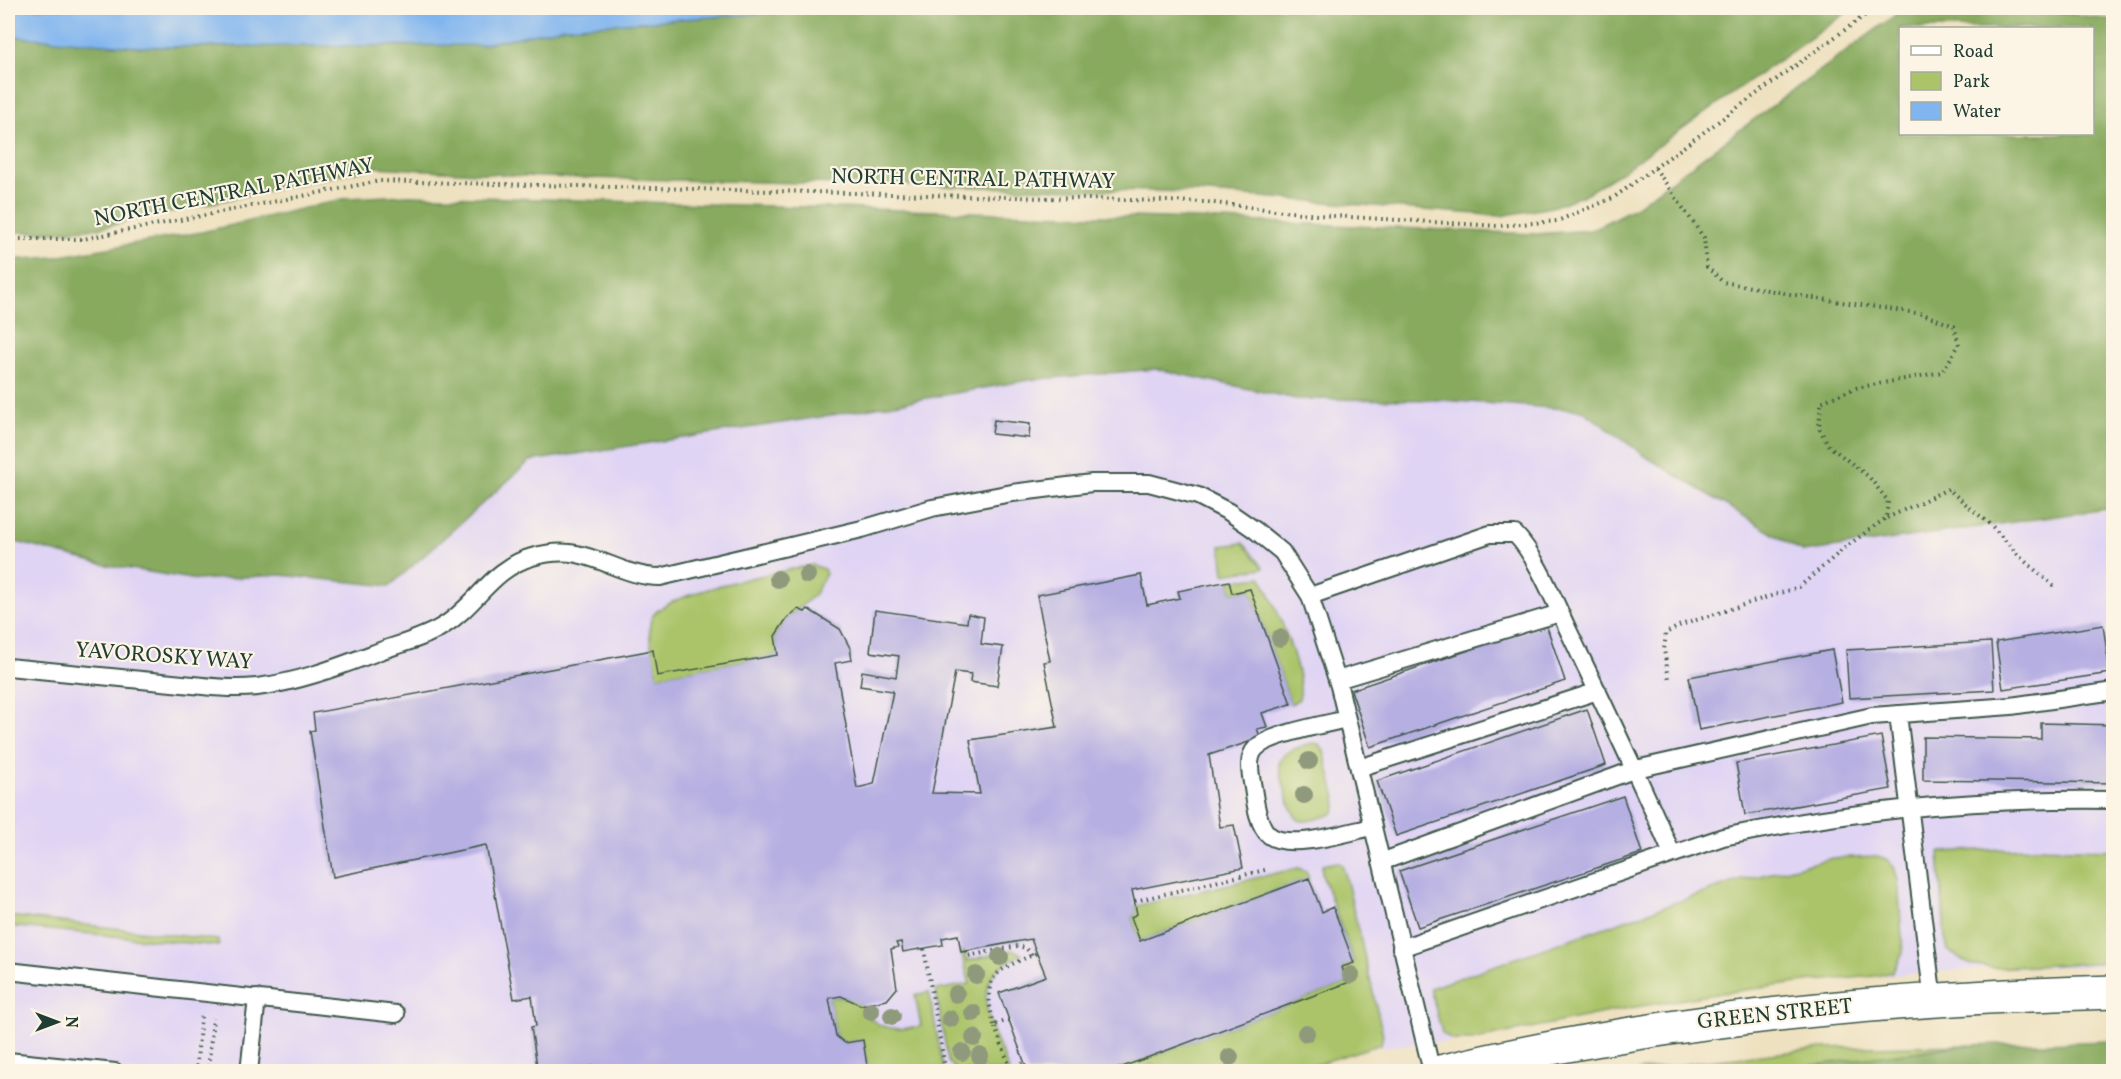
<svg xmlns="http://www.w3.org/2000/svg" width="2121" height="1079" font-family="Vollkorn,serif">
  <rect width="100%" height="100%" fill="#fcf5e5"/>
  <filter id="ink" filterUnits="userSpaceOnUse"><feTurbulence type="fractalNoise" baseFrequency=".0167" numOctaves="2"/><feDisplacementMap in="SourceGraphic" scale="12" xChannelSelector="R" yChannelSelector="G"/><feConvolveMatrix kernelMatrix="1 2 1 2 8 2 1 2 1" color-interpolation-filters="sRGB"/></filter>
  <filter id="wash" filterUnits="userSpaceOnUse"><feTurbulence type="fractalNoise" baseFrequency=".008" numOctaves="4" result="noise"/><feDisplacementMap in="SourceGraphic" scale="24" xChannelSelector="R" yChannelSelector="G"/><feGaussianBlur stdDeviation="1.35" result="paint"/><feColorMatrix in="noise" values="0 0 0 0 0 0 0 0 0 0 0 0 0 0 0 0 0 1.4 0 .05"/><feComposite in="paint" operator="in"/></filter>
  <g filter="url(#wash)">
    <rect width="100%" height="100%" fill="#eee1c0"/>
    <path fill="#e0d4f4" d="M1157,369L1296,399L1441,400L1582,410L1648,458L1803,552L2113,510V966L1993,968L1814,981L1721,993L1623,1009L1494,1036L1459,1041L1377,1047L1269,1072L8,1071V540L101,564L197,580L280,575L390,586L530,461L821,417L1029,380Z"/>
    <path fill="#abc46a" stroke="#65804f" stroke-width="1.5" d="M1243,543L1264,568L1224,574L1221,546Z
      M812,565L824,569L826,574L814,595L787,618L775,636L778,655L657,676C655,661 645,631 652,617C664,593 782,571 812,565Z
      M1261,577C1273,599 1307,676 1299,699L1291,704L1250,589L1232,593L1229,581Z
      M1312,743L1319,744L1324,751L1337,802C1336,812 1333,815 1323,817C1316,819 1306,823 1299,820C1290,816 1282,777 1279,767C1279,750 1299,748 1312,743Z
      M2030,848L2113,850V962L1993,968L1969,964L1948,951L1945,938L1939,852Z
      M1877,856L1886,859L1894,867L1898,880L1903,953L1892,972L1876,976L1814,981L1721,993L1623,1009L1472,1040H1452L1442,1033L1430,988L1738,881L1833,858Z
      M1338,862L1342,865L1345,873L1383,1035L1381,1044L1295,1071H1163L1152,1064L1132,1071L1109,1072L1347,983L1342,967L1354,962L1322,874V865Z
      M1298,868L1306,871L1309,878L1140,941L1131,917L1136,914V906Z
      M8,916L218,940L219,946L8,926Z
      M1011,950L1018,952L1022,955C961,977 993,1028 1009,1071H958L948,1062L936,990L970,984L961,952L965,951L967,961Z
      M929,992L944,1071H868L863,1040L845,1043L836,1036L829,998C840,996 855,998 863,1007C866,1011 868,1016 871,1019C884,1031 905,1030 921,1026L915,995Z
      M1966,1045L1771,1071H1637L1710,1061L1823,1048Z"/>
    <path fill="#88aa5e" stroke="#547449" stroke-width="1.5" fill-rule="evenodd" d="M843,8H1853L1618,174L1582,196L1552,207L1501,216L1197,192L542,177L376,167L98,228L55,232H8V36L140,47L480,45L565,27Z
      M1905,8H2039L2113,21V508L1803,552L1648,458L1582,410L1441,400L1296,399L1156,369L1029,380L821,417L530,461L390,586L280,575L197,580L101,564L8,540V260L55,257L202,232L348,198L409,195L1197,219L1535,234L1591,230L1634,208ZM1900,28H2092V134H1900Z
      M2113,1041V1071H1771L1966,1045Z"/>
    <path fill="#81b5ef" stroke="#507992" stroke-width="1.5" d="M8,8H843L565,27L480,45L140,47L8,36Z"/>
    <g id="blocks">
      <path fill="#b6afe2" d="M994,420L1030,424L1029,438L992,434Z
        M1141,575L1147,605L1180,598L1178,591L1229,581L1232,593L1250,589L1291,704L1262,713L1267,727L1257,729L1261,738L1209,755L1220,827L1234,825L1243,868L1132,890L1137,914L1131,917L1140,941L1309,878L1322,912L1333,907L1354,963L1342,967L1347,983L1109,1072H1028L999,993L1046,976L1031,939L961,952L958,935L942,938L943,945L903,952L901,942L896,943L898,947L891,949L897,988L887,1000L861,1005L841,996L829,998L836,1036L845,1043L863,1040L868,1072H594L593,1066L557,1072H538L531,1027L536,1026L532,996L514,999L486,845L333,877L310,731L315,730L313,713L653,650L657,676L778,655L775,636L787,618L798,609L805,612L808,609L840,629L850,648L852,660L835,663L857,788L874,784L893,691L860,686L862,671L896,677L899,656L870,652L875,610L967,623L968,614L984,617L981,644L1003,647L997,686L970,682L971,674L955,672L932,793L980,794L970,740L1057,727L1044,662L1050,661L1037,595Z
        M1546,624L1565,681L1370,747L1351,690Z
        M2103,625L2110,673L2003,689L1996,642Z
        M1991,642L1994,690L1849,698L1846,650Z
        M1832,650L1842,702L1699,730L1689,677Z
        M1587,709L1606,765L1396,836L1377,781Z
        M2041,723L2114,725V783L1923,780V737L2041,739Z
        M1881,736L1891,789L1745,815L1736,763Z
        M1623,796L1642,853L1418,927L1399,871Z"/>
    </g>
  </g>
  <g filter="url(#ink)">
    <use href="#blocks" fill-opacity="0" stroke="#3e5649" stroke-width="1.5"/>
    <g fill="none" stroke-linecap="round" stroke-linejoin="round">
      <g stroke="#3e5649" stroke-width="20">
        <path id="lane" d="M1310,596L1490,534H1515C1536,555 1556,605 1570,634C1605,707 1640,779 1672,854
          M8,667L203,686C221,688 239,689 257,687C300,682 340,666 380,651C400,644 424,638 443,626C476,606 492,568 532,557C546,553 562,551 577,554C606,560 630,577 660,577L862,529L932,508L1012,493L1092,483H1149L1198,496L1229,512L1255,530L1282,552L1310,596L1339,686L1432,1072
          M1337,680L1560,613
          M1898,714L1933,1001
          M1347,719C1327,724 1269,734 1256,748C1246,758 1251,776 1253,788C1255,802 1258,826 1269,835C1289,851 1348,832 1372,827
          M1359,768L1598,691
          M1381,862L1636,769L1872,716L2011,706L2114,691
          M1401,948L1723,837C1851,810 1983,798 2114,800
          M8,971L396,1014
          M8,1061L115,1072
          M249,1072L257,998"/>
      </g>
      <g stroke="#3e5649" stroke-width="36">
        <path id="secondary" d="M1440,1072C1661,1019 1887,998 2114,992"/>
      </g>
      <path stroke="#3e5649" stroke-width="4" stroke-dasharray="1.5 4.5" stroke-linecap="butt" d="M1655,168L1704,238L1707,267L1723,282L1801,296L1923,314L1954,326L1959,345L1942,372L1856,388L1821,402L1819,428L1829,446L1869,477L1888,501L1886,518L1847,546L1799,587L1681,625L1666,633L1664,650L1669,679
        M8,239H83L379,181L1206,202L1317,215L1498,226L1557,221L1613,198L1875,8
        M1887,518L1948,489L1992,526L2020,557L2057,589
        M1135,901L1265,870
        M924,949L945,1067L950,1072
        M967,951L968,956L1018,946L1026,948L1032,955
        M1009,1020L994,1025L1012,1072
        M994,1025C981,974 994,972 1037,953
        M1010,1068L1025,1063
        M196,1072L201,1015
        M208,1072L213,1018
        M1145,1072L1152,1069L1155,1072"/>
      <use href="#lane" stroke="#fff" stroke-width="16"/>
      <use href="#secondary" stroke="#fff" stroke-width="33"/>
    </g>
    <g fill="#8f9a7b">
      <circle cx="807" cy="575" r="9"/>
      <circle cx="778" cy="579" r="9"/>
      <circle cx="1280" cy="638" r="9"/>
      <circle cx="1309" cy="761" r="9"/>
      <circle cx="1304" cy="795" r="9"/>
      <circle cx="1000" cy="957" r="9"/>
      <circle cx="976" cy="975" r="9"/>
      <circle cx="1351" cy="975" r="9"/>
      <circle cx="956" cy="994" r="9"/>
      <circle cx="871" cy="1011" r="9"/>
      <circle cx="973" cy="1013" r="9"/>
      <circle cx="892" cy="1016" r="9"/>
      <circle cx="950" cy="1019" r="9"/>
      <circle cx="1306" cy="1033" r="9"/>
      <circle cx="974" cy="1038" r="9"/>
      <circle cx="962" cy="1052" r="9"/>
      <circle cx="980" cy="1056" r="9"/>
      <circle cx="1230" cy="1057" r="9"/>
    </g>
  </g>
  <g text-anchor="middle" dominant-baseline="central" stroke-width="4.5" stroke-linejoin="round" paint-order="stroke">
    <g font-size="22" fill="#1f3d34" stroke="#fcf5e5">
      <text transform="translate(973 180) rotate(1)">NORTH CENTRAL PATHWAY</text>
      <text transform="translate(234 193) rotate(-11)">NORTH CENTRAL PATHWAY</text>
      <text transform="translate(164 657) rotate(4)">YAVOROSKY WAY</text>
      <text transform="translate(1775 1015) rotate(-6)">GREEN STREET</text>
    </g>
  </g>
  <rect width="2121" height="1079" fill="none" stroke="#fcf5e5" stroke-width="30"/>
  <rect x="1899" y="27" width="195" height="108" fill="#fcf5e5" stroke="#a4ab9e" stroke-width="1.5"/>
  <rect x="1911" y="46" width="30" height="9" fill="#ffffff" stroke="#a4ab9e" stroke-width="1.5"/>
  <text x="1953" y="57" font-size="18" fill="#1f3d34">Road</text>
  <rect x="1911" y="72" width="30" height="18" fill="#abc46a" stroke="#a4ab9e" stroke-width="1.5"/>
  <text x="1953" y="87" font-size="18" fill="#1f3d34">Park</text>
  <rect x="1911" y="102" width="30" height="18" fill="#81b5ef" stroke="#a4ab9e" stroke-width="1.5"/>
  <text x="1953" y="117" font-size="18" fill="#1f3d34">Water</text>
  <g transform="translate(57 1022) rotate(90)" stroke="#fcf5e5" stroke-width="4.5" paint-order="stroke">
  <path d="M0-4.5L10 22L0 15L-10 22Z" fill="#1f3d34"/>
  <text y="-9" font-size="16" font-weight="bold" text-anchor="middle" fill="#1f3d34">N</text>
  </g>
</svg>
